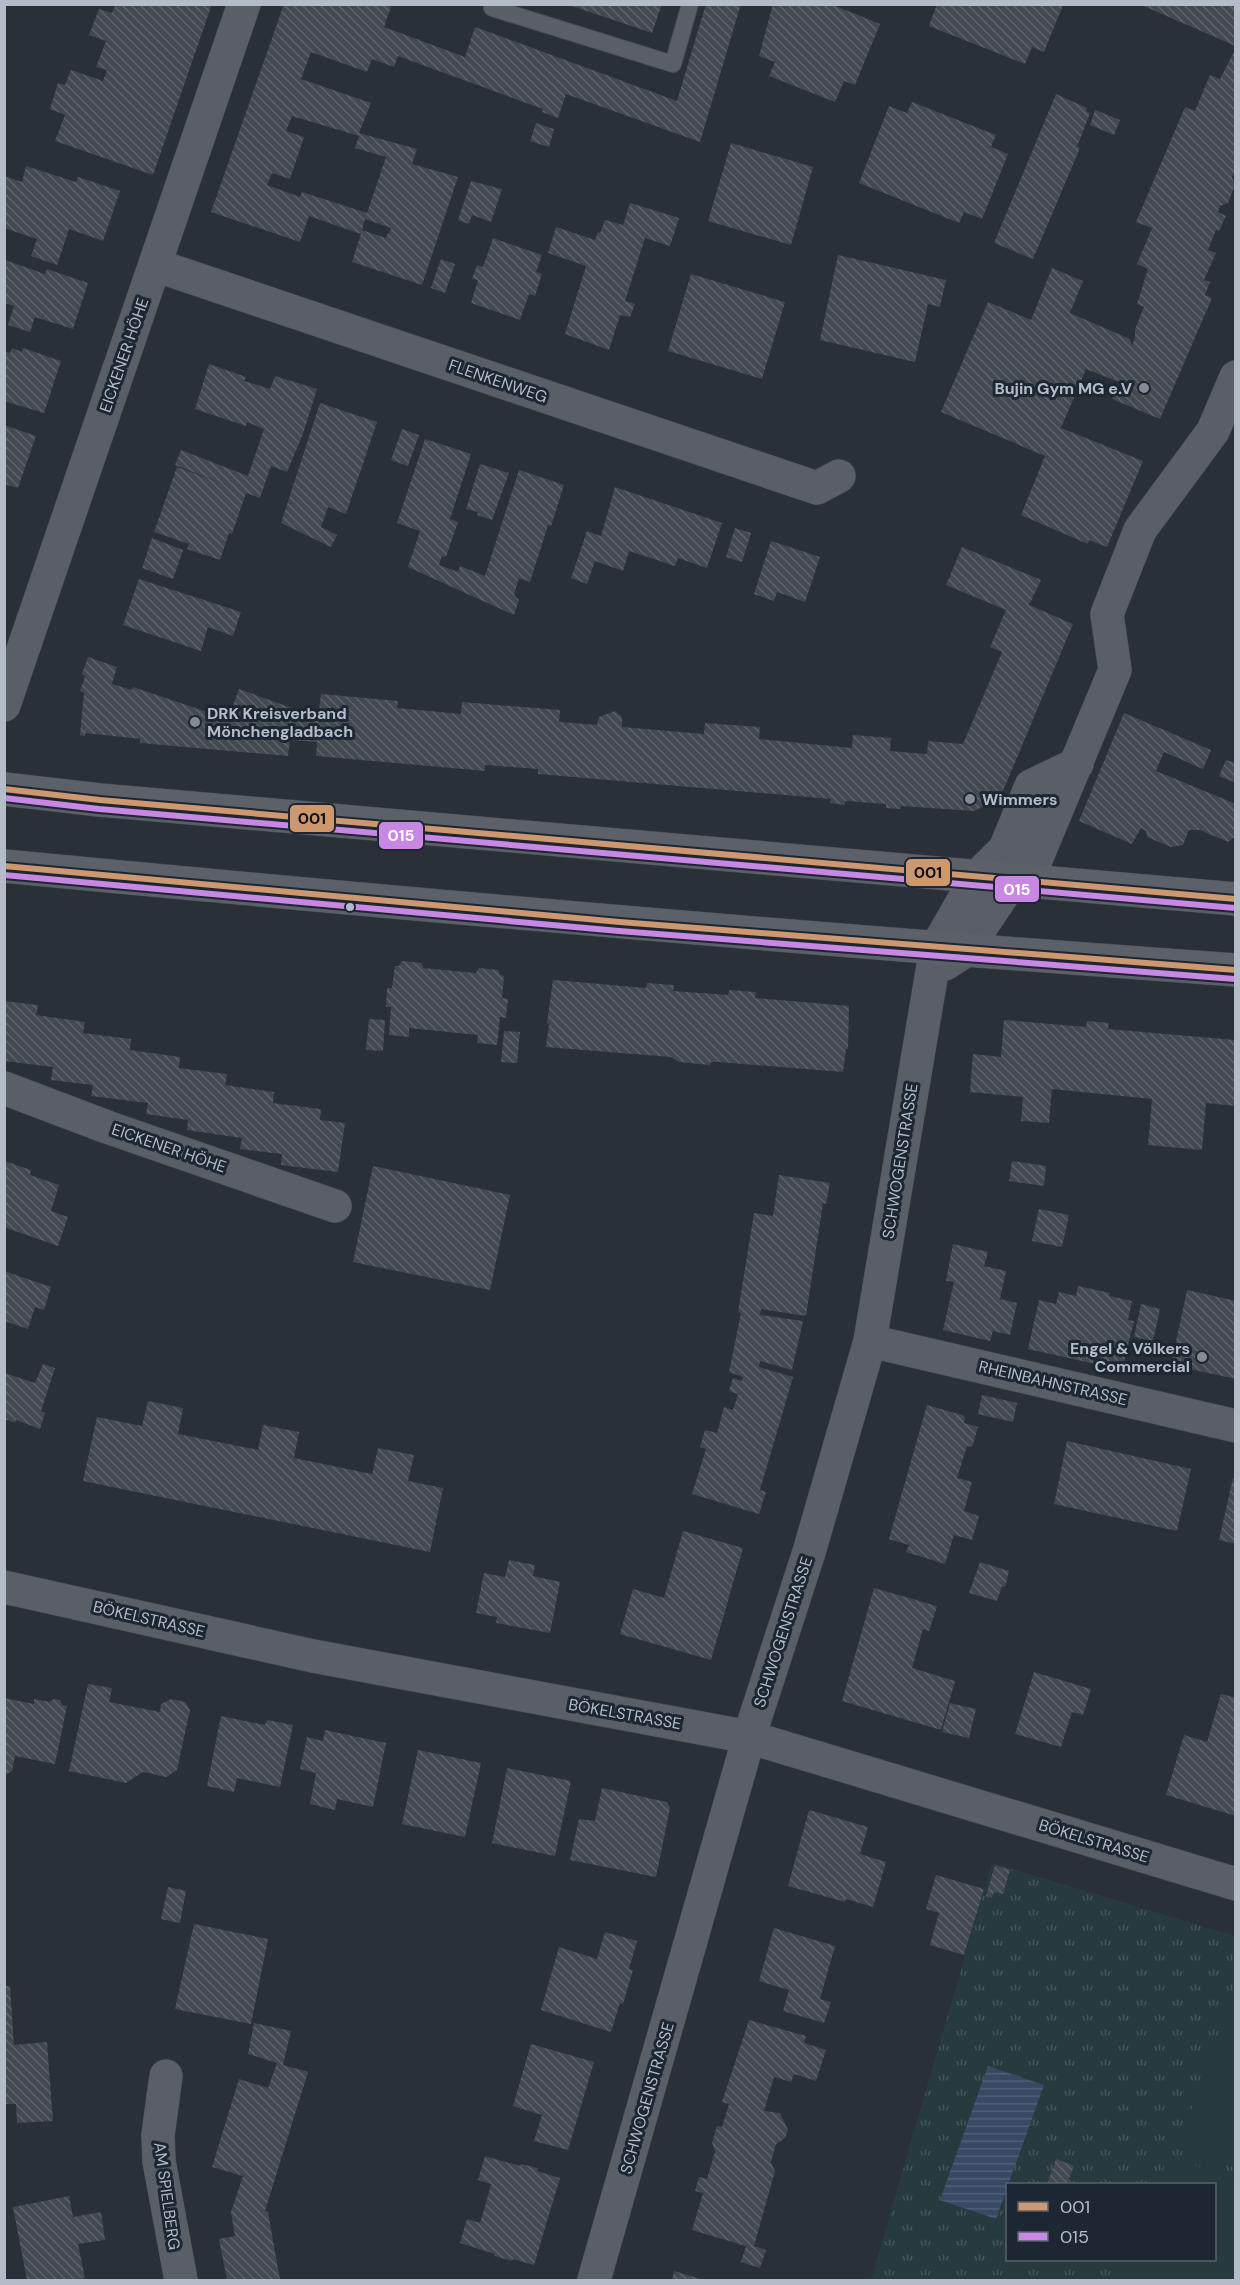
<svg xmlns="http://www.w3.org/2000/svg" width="1240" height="2285" font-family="'DM Sans',sans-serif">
  <defs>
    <pattern id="grass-tufts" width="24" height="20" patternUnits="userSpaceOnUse" patternTransform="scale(1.5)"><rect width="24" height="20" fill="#273a3e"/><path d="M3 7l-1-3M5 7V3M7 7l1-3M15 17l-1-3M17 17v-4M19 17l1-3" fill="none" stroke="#445559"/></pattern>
    <pattern id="water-rules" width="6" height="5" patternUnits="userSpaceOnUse" patternTransform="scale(1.5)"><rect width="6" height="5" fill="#384963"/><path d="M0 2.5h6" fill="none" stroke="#526178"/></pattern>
    <pattern id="building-back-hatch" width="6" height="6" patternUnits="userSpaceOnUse" patternTransform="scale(1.5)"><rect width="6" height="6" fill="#444950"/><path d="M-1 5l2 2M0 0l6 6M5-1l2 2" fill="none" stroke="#5d6168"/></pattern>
  </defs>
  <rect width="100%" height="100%" fill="#2a3038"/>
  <path fill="url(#grass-tufts)" fill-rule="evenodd" d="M992,1863L1235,1936V2280H871ZM1008,2184H1214V2260H1008Z"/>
  <path fill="#273a3e" d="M1233,1992L1236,1993L1235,2168L1178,2147Z
    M1168,2156L1235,2179V2280H1125L1133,2260H1214V2184H1158Z"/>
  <path fill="url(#water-rules)" d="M988,2066L1044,2085L996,2219L940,2200Z"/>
  <path fill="url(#building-back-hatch)" fill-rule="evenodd" d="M116,4H212L153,175L55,141L65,115L50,109L58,83L65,85L71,70L103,81L107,70L96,67L106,41L89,35L99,9L112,13Z
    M284,4H383L391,7L384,27L465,57L475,27L677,101L706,4H741L700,142L566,94L558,118L542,112L543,109L398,56L394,67L372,59L367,72L311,52L301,79L371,103L359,133L417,149L412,164L458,177L422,285L352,262L361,234L309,216L300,242L211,212ZM292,116L359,136L355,148L386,157L367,213L302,192L300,197L267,185L272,173L290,179L304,137L286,131ZM365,219L391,228L389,233H388L386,238L362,230Z
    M566,4H662L652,33Z
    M773,4H830L880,24L855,85L844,81L835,102L769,76L775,62L759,56Z
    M937,4H1060L1063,5L1044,52L1032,47L1025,64L929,26Z
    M1139,4H1236V47L1231,44Z
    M1236,48V171L1232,177L1235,185L1228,203L1220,206L1218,212L1226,216L1219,231L1216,230L1208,250L1216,253L1204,280L1210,282L1205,295L1212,298L1160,419L1112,399L1119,382L1086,369L1061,428L1143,461L1107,547L1089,540L1088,544L1021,515L1045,456L941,412L988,302L1031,320L1052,268L1083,281L1070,313L1130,339L1132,346L1135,338V329L1144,307L1137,304L1148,269L1137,264L1152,228L1136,222L1185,107L1195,111L1210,75L1220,79Z
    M1056,94L1087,108L1086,111L1090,113L1077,147L1080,148L1033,259L994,243Z
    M912,102L996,135L991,147L1008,154L982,219L964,212L959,223L859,183L889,106L907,113Z
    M1095,110L1120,120L1114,135L1090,125Z
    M536,123L554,129L549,147L530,141Z
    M731,143L813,167L791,245L708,221Z
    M26,166L76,182L78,177L120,191L103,241L69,229L57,265L31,256L37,239L4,228V176L22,182Z
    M471,181L502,189L491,222L472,215L469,224L458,220Z
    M630,203L679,218L670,246L645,238L625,301L635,304L630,317L620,315L609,350L565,334L586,266L548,253L556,227L595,240L598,232L600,233L605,220L623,225Z
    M493,238L542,255L536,272L542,274L535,296L529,294L520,320L471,303L478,280L472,279L477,265L483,267Z
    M838,255L946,280L940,307L928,304L915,362L820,340Z
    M441,259L455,264L445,293L431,288Z
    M5,260L45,274L47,269L88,283L73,329L35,317L30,332L8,325L14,306L5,303Z
    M691,274L785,302L762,379L668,351Z
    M12,348L22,352L23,348L61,361L44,413L4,401V351L10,353Z
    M209,364L246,377L244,381L270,389L275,376L317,389L303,434L287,472L271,466L260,498L246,493L232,534L229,533L220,560L187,549L189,544L154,532L177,467L226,485L175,465L181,450L248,476L264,429L247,422L246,426L195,409Z
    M320,403L377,422L346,514L328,507L321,527L337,535L331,547L281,523Z
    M4,425L36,436L18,488L4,484Z
    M402,429L419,435L408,466L391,460Z
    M425,439L471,454L450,519L458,522L446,557L442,556L439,565L458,572L460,566L485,576L519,470L564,485L551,526L548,525L530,582L519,578L514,595L519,600L514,615L408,567L420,531L397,523Z
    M480,464L509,473L492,520L477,515L478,512L466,509Z
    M615,487L722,523L707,568L678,558L675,566L629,551L623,571L595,561L587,584L571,578L587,531L601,536Z
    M735,528L751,533L742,562L726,557Z
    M152,538L183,550L173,579L142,568Z
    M771,541L820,557L805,602L777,592L774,601L754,594Z
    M962,547L1041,580L1029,605L1073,624L1003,791L997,795L999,799L974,811L901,806V809L886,808V804L845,801V805L830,803L831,799L538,774V769L485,765V771L316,756L317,742L290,740L288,756L140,743V739L123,737L85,733V736L80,735L84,693L80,691L85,676L82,674L88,657L117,667L112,684L132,690L133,687L228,719L239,689L292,708L319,710L321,694L398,701L397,708L461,714L462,702L560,710L559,722L597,725L599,717L615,711L622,717V727L704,734L705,723L760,727L759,739L852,748L853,735L891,738L890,751L927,754L928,741L963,744L1002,652L990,647L1006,610L946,585Z
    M139,579L241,612L233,636L208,627L201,651L123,625Z
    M1124,713L1211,750L1203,769L1164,752L1156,771L1236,804V839L1233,838L1228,842L1200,830H1189L1183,845L1171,847L1147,837L1146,831L1141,828L1132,844L1079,821Z
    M1226,760L1236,763V783L1219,776Z
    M402,961L422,963L423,968L476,973L479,968L498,970L500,975L504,976L502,998L508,999L506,1018L500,1017L497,1045L477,1043L478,1035L409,1028V1037L389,1035L391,1007H386L387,988H392L395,966H399Z
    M553,980L646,988L647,983L674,985L673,991L728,995L729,990L756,992L755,998L849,1006L848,1049H846L843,1072L719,1062H711L710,1065L679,1062L671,1057L546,1047L549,1024L547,1023Z
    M4,1001L38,1005L36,1015L85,1022L83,1033L131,1039L130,1050L180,1057L179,1068L227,1074L225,1085L274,1092L273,1103L321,1109L320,1120L345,1123L338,1172L281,1165L282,1154L240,1149L242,1138L187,1130L188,1120L146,1114L148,1103L91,1096L93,1085L51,1080L53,1067L4,1061Z
    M369,1019L385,1020L383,1051L366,1050Z
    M1004,1020L1086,1027L1087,1021L1109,1023L1108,1029L1236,1040V1106L1206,1103L1202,1150L1148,1145L1152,1099L1052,1089L1049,1123L1021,1121L1023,1097L970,1092L973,1054L1001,1057Z
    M504,1031L520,1032L517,1063L501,1062Z
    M4,1161L31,1170L30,1175L59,1185L51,1211L68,1217L58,1246L4,1227Z
    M1012,1161L1046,1166L1044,1186L1009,1181Z
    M373,1166L510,1195L490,1290L353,1262Z
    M779,1175L830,1183L826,1204L823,1203L806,1316L761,1309L760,1315L803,1321L792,1370L760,1361L759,1367L793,1377L760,1490L766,1492L759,1514L692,1494L706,1449L700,1447L705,1430L717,1433L724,1407L733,1410L738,1394L729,1391L733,1378L742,1381L743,1377L729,1372L741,1313L738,1312L754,1213L773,1216Z
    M1039,1209L1069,1215L1062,1247L1032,1241Z
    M953,1244L988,1252L984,1266L1006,1271L1000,1299L1017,1303L1010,1335L993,1331L990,1341L943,1330L954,1282L946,1281Z
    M4,1271L51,1287L44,1310L35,1307L28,1329L4,1321Z
    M1078,1286L1110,1293L1109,1296L1132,1301L1128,1320L1134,1321L1122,1370L1028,1349L1039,1300L1056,1304L1059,1292L1076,1296Z
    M1187,1290L1236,1301V1379L1171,1365Z
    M1141,1304L1160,1309L1153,1341L1134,1337Z
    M43,1364L55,1368L41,1411L45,1413L40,1429L16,1420L15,1423L4,1419V1373L35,1383Z
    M982,1395L1017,1403L1013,1422L978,1414Z
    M148,1401L183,1408L178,1434L258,1450L263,1425L299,1432L294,1458L372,1474L378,1448L414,1455L408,1481L443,1488L430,1552L83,1481L97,1417L142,1426Z
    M927,1405L962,1415L965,1417L964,1423L978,1427L972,1447L967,1446L957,1478L972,1482L964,1511L979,1516L972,1540L954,1535L945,1564L906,1552L909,1545L889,1539Z
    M1067,1441L1191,1469L1177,1531L1054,1504Z
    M1233,1478L1236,1479V1544L1219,1540Z
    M683,1531L743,1548L711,1660L620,1634L633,1589L664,1598Z
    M509,1560L535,1565L533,1576L560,1582L550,1633L496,1623L497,1617L476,1613L484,1573L505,1577Z
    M980,1562L1009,1571L1005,1587L1002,1586L997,1601L969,1593Z
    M874,1588L937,1606L929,1631L923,1629L912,1668L955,1681L941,1730L842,1701Z
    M1034,1672L1091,1689L1083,1715L1072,1712L1061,1747L1015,1734Z
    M88,1684L112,1688L109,1702L160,1712L161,1704L171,1699L185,1702L190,1710L177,1770L166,1777L143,1772L126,1783L69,1771Z
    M1221,1694L1236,1698V1816L1166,1795L1184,1735L1207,1742Z
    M4,1698L34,1704V1699L50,1702L53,1699L60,1700L62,1705L67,1706L55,1764L15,1756L12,1771L4,1776Z
    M950,1703L976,1709L969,1738L942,1732Z
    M221,1716L265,1725L267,1720L293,1725L280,1787L237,1778L234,1792L207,1786Z
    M325,1730L386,1743L373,1807L337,1799L335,1810L310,1804L316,1773L300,1769L307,1737L323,1741Z
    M418,1750L481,1763L465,1837L402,1824Z
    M507,1768L571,1781L555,1856L492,1843Z
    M602,1788L667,1802L670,1808L656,1877L570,1860L579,1819L595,1821Z
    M809,1810L868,1827L860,1854L886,1862L873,1907L846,1899L845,1902L788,1886Z
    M995,1865L1010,1870L1003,1894L994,1892L992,1898L986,1896Z
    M936,1875L984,1889L964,1955L930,1945L939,1913L926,1909Z
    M168,1887L186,1891L180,1923L161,1919Z
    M194,1924L268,1939L251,2024L175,2009Z
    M774,1928L835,1946L820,1999L831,2002L824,2023L783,2011L789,1990L759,1981Z
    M605,1932L637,1941L629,1969L633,1970L623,2004L620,2003L611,2032L541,2010L559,1947L597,1959Z
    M4,1986H10L14,2045L47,2042L53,2121L17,2123L16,2104H4Z
    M749,2020L806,2036L804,2043L826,2050L816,2081L794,2074L791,2082L774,2077L764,2111L780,2113L788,2130L785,2138L776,2144L771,2162L775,2171L754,2246L766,2250L760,2268L741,2262L746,2246L692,2230L703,2193L695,2191L699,2177L707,2179L715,2152L712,2143L717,2126L722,2127L729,2104L722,2102Z
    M254,2023L291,2031L283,2065L308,2072L265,2211L268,2212L280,2280H227L219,2239L235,2236L231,2212L243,2176L212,2167L239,2079L268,2088L277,2063L248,2054Z
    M531,2044L594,2062L568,2150L534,2141L542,2115L513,2106Z
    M485,2156L520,2166L521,2164L538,2168L537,2171L560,2178L534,2265L513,2259L512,2261L494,2256L495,2254L460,2243L467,2219L480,2223L486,2203L491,2184L478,2180Z
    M1056,2159L1074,2166L1067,2184H1047Z
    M69,2196L73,2217L101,2212L105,2240L78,2244L85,2278L73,2280H27L13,2207Z
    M674,2271L704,2280H672Z"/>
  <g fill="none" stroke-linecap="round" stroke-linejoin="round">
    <g stroke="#484c53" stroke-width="18">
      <path id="service" d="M492,8L673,64L690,4"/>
    </g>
    <g stroke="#484c53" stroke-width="34">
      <path id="minor" d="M155,265L817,488L839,476
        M4,705L244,4
        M945,964L965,951L1012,881L1035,862L1115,670L1107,614L1140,530L1213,431L1236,377
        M4,1088L107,1127L335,1206
        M870,1341L1236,1426
        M4,1587L313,1656L749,1737L1236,1884
        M166,2076L158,2135L159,2161L181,2280
        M594,2280L749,1737L809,1552L870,1341L936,948L977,877L1005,849L1031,786L1077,764"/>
    </g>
    <g stroke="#484c55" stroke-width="34">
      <path id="primary" d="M4,789L100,800L1236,899
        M4,866C414,905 825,941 1236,970"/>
    </g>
    <use href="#service" stroke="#5a5e66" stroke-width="16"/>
    <use href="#minor" stroke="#5a5e66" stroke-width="33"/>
    <use href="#primary" stroke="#5c6168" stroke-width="33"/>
    <g stroke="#1d2633" stroke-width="10">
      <path id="bus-1" d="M4,789L100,800L1236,899
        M4,866L620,922L1236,970"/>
    </g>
    <g stroke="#1d2633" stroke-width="10">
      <path id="bus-2" d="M4,798L99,809L1235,908
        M4,875L619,931L1235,979"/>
    </g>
    <use href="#bus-1" stroke="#cd976f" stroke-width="6"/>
    <use href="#bus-2" stroke="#c787e3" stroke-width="6"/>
  </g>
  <g fill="#848b96" stroke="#1d2633" stroke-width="2">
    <circle cx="1144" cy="388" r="6"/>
    <circle cx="195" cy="722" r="6"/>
    <circle cx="970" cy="799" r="6"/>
    <circle cx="1202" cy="1357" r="6"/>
  </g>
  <circle fill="#b4bcc9" stroke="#1d2633" stroke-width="2" cx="350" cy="907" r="5"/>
  <g text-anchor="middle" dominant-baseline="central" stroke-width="6" stroke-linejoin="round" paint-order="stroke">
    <g font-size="16" fill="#b4bcc9" stroke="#1d2633">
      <text transform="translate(124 355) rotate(-71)">EICKENER HÖHE</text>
      <text transform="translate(498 381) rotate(19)">FLENKENWEG</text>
      <text transform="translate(169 1148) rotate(19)">EICKENER HÖHE</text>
      <text transform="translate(900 1161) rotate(-81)">SCHWOGENSTRASSE</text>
      <text transform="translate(1053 1383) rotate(13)">RHEINBAHNSTRASSE</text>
      <text transform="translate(149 1619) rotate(13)">BÖKELSTRASSE</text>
      <text transform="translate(783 1632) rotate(-72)">SCHWOGENSTRASSE</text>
      <text transform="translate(625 1714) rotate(10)">BÖKELSTRASSE</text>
      <text transform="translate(1094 1841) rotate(17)">BÖKELSTRASSE</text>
      <text transform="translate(647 2098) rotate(-74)">SCHWOGENSTRASSE</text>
      <text transform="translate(167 2196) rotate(82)">AM SPIELBERG</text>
    </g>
    <g font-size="16" font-weight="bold" fill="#b4bcc9" stroke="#1d2633" text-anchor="end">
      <text x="1132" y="388">Bujin Gym MG e.V</text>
      <text x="207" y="713" text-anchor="start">DRK Kreisverband<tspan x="207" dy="18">Mönchengladbach</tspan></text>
      <text x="982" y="799" text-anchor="start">Wimmers</text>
      <text x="1190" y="1348">Engel &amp; Völkers<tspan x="1190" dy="18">Commercial</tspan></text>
    </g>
  </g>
  <g stroke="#1d2633" stroke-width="2">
    <rect x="289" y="804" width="46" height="29" rx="6" fill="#cd976f"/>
    <rect x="378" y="821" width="46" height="29" rx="6" fill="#c787e3"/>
    <rect x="905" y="858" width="46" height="29" rx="6" fill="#cd976f"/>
    <rect x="994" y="875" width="46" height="28" rx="6" fill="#c787e3"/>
  </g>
  <g font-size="16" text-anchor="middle" font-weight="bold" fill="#fff">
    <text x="401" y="841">015</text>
    <text x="1017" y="895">015</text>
  </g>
  <g font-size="16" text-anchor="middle" font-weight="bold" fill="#111">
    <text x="312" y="824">001</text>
    <text x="928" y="878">001</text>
  </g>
  <rect width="1240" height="2285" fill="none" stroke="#b4bcc9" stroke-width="12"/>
  <rect x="1006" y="2183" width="210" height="78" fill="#1d2633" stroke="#59626f" stroke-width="1.5"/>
  <rect x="1018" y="2202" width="30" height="9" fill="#cd976f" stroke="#59626f" stroke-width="1.5"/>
  <text x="1060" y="2213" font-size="18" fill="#b4bcc9">001</text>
  <rect x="1018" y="2232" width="30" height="9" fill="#c787e3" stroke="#59626f" stroke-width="1.5"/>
  <text x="1060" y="2243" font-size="18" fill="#b4bcc9">015</text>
</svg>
